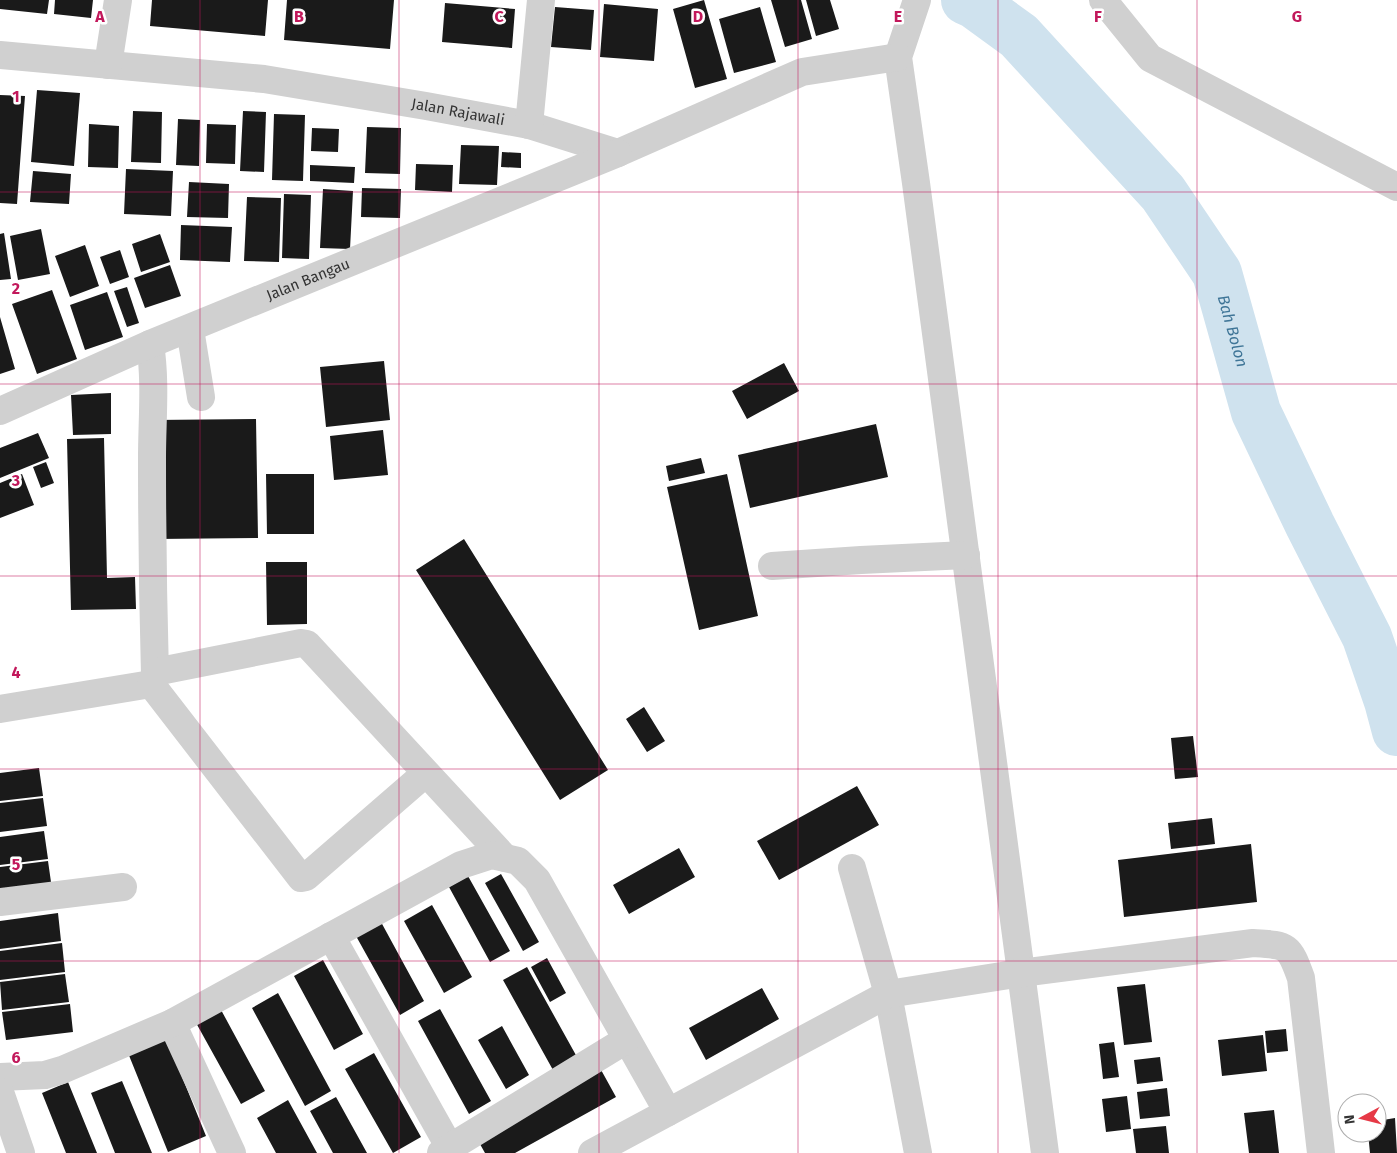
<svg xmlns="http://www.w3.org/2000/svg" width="1397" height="1153" font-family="'Fira Sans',sans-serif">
  <rect width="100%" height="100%" fill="#fff"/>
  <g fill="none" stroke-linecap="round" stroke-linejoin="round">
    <path stroke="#cfe2ee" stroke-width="50" id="s1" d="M966,0L975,4L1019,36L1163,193L1217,273L1256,412L1310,525L1367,637L1389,701L1397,731"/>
  </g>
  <path fill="#1a1a1a" d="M0,0H49L47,14L0,9Z
    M55,0H93L91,18L54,14Z
    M152,0H268L265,36L150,26Z
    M287,0H394L390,49L284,40Z
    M704,0L727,79L695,88L673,9Z
    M771,0H801L812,39L785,47Z
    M806,0H830L839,29L816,36Z
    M445,3L515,9L512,48L442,42Z
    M604,4L658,9L654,61L600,57Z
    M555,7L594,10L591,50L551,47Z
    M760,7L776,62L734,73L719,19Z
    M37,90L80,93L74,166L31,162Z
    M0,95L25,96L17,204L0,203Z
    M133,111L162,112L161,163L131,162Z
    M243,111L266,112L264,172L240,171Z
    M274,114L305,115L303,181L272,180Z
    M178,119L200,120L199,166L176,165Z
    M89,124L119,126L118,168L88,167Z
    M207,124L236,125L235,164L206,163Z
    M367,127L401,128L400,174L365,173Z
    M312,128L339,129L338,152L311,151Z
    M461,145L499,146L497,185L459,184Z
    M502,152L521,153V168L501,167Z
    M416,164L453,165L452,192L415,190Z
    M310,165L355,167L354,183L310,181Z
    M126,169L173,171L171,216L124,214Z
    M33,171L71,174L69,204L30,202Z
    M189,182L229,184L228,218L187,217Z
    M362,188L401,189L400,218L361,217Z
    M323,189L353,191L350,249L320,248Z
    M284,194L311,195L309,259L282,258Z
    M247,197L281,198L279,262L244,261Z
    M181,225L232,227L230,262L180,260Z
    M41,229L50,274L18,280L10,236Z
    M4,233L11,279L0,280V234Z
    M160,234L170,262L141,272L132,244Z
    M85,245L99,286L70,297L55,256Z
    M120,250L129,277L110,284L100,257Z
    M170,265L181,296L145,308L134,278Z
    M127,287L139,323L127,327L114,291Z
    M52,290L77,359L37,374L12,304Z
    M107,292L123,337L85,350L70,305Z
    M0,317L15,369L0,374Z
    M384,361L390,420L326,427L320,367Z
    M784,363L799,391L747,419L732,391Z
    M111,393V434L73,435L71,395Z
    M256,419L258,538L156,539L154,420Z
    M876,424L888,477L750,508L738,455Z
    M383,430L388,475L334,480L330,436Z
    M38,433L49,458L0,478V448Z
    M104,438L107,578L135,577L136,609L71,610L67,439Z
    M701,458L705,473L669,481L666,466Z
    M46,462L54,483L41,488L33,467Z
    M22,474L34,505L0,518V483Z
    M266,474H314V534H267Z
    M727,474L758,616L699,630L667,487Z
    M464,539L608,770L560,800L416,570Z
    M266,562H307V624L267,625Z
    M644,707L665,741L647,752L626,719Z
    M1193,736L1198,777L1175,779L1171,738Z
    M39,768L43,796L0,801V773Z
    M857,786L879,825L779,880L757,841Z
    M43,798L47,826L0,832V803Z
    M1212,818L1215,844L1171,849L1168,823Z
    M44,831L48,859L0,865V837Z
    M1251,844L1257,902L1124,917L1118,860Z
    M679,848L695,877L629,914L613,885Z
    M48,861L52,889L0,896V867Z
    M501,874L539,942L523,951L485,883Z
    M468,876L510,951L490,962L449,887Z
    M432,905L472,977L444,993L404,921Z
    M58,913L61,941L0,949V921Z
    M381,922L424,1001L400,1015L356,936Z
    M62,943L65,972L0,980V951Z
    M547,958L566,993L550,1002L531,967Z
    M323,960L363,1034L334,1050L294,976Z
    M527,967L577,1057L553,1070L503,980Z
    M65,974L69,1002L2,1010L0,982Z
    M1145,984L1152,1042L1124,1045L1117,987Z
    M762,988L779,1019L706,1060L689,1028Z
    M278,993L331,1091L305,1106L252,1008Z
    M70,1004L73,1032L6,1040L2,1012Z
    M220,1008L265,1091L241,1104L195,1021Z
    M440,1009L491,1101L469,1114L418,1021Z
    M502,1026L529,1075L506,1089L478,1040Z
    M1286,1029L1288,1051L1267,1053L1265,1031Z
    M1263,1035L1267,1071L1222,1076L1218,1040Z
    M166,1037L206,1136L168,1152L128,1053Z
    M1114,1042L1119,1077L1103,1079L1099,1044Z
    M374,1053L421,1137L393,1153L345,1069Z
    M1160,1057L1163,1081L1137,1084L1134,1060Z
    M600,1068L616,1097L515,1153H485L476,1137Z
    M122,1081L152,1153H115L91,1093Z
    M68,1082L97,1153H66L42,1093Z
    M1167,1088L1170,1116L1140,1119L1137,1092Z
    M1127,1096L1131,1129L1106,1132L1102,1099Z
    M336,1097L367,1153H333L310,1111Z
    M288,1100L317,1153H276L257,1118Z
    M1274,1110L1279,1153H1249L1244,1113Z
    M1395,1118L1397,1153H1370L1368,1133H1377V1121Z
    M1166,1126L1169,1153H1136L1133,1129Z"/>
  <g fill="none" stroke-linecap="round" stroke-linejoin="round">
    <g stroke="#d0d0d0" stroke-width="28">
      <path d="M917,0L898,57L916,183L1045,1153"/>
      <path d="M1103,0L1150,58L1397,187"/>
      <path id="s2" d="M0,55L264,79L426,106L529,125L618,153L802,72L898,57"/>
      <path d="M108,65L118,0"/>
      <path d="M529,125L541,0"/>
      <path d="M190,329L201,397"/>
      <path d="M150,344C156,382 152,420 152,458C152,530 153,603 155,675"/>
      <path id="s3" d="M0,411L150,344L618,153"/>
      <path d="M772,566L861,560L966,555"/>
      <path d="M0,709L151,684"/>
      <path d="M426,773L306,877L301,878L151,684L155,675L160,671L301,643L307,644L505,858"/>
      <path d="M852,868L888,994L918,1153"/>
      <path d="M0,902L123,887"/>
      <path d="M331,936L450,1148"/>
      <path d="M172,1023L232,1153"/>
      <path d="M0,1077L45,1075L62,1070L172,1023L461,865L492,855L518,861L537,880L668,1112"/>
      <path d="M0,1092L21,1153"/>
      <path d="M441,1153L626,1040"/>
      <path d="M592,1153L888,994L1021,973L1253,943C1287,945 1289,944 1301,978L1321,1153"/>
    </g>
  </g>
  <path fill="none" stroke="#c2185b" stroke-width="1" stroke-opacity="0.55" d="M200,0V1153M399,0V1153M599,0V1153M798,0V1153M998,0V1153M1197,0V1153M0,192H1397M0,384H1397M0,576H1397M0,769H1397M0,961H1397"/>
  <g text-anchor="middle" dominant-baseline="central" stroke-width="5" stroke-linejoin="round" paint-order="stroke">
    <g font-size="15" fill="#333" stroke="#fff">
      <text stroke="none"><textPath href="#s2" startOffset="462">Jalan Rajawali</textPath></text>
      <text stroke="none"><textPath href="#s3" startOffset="335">Jalan Bangau</textPath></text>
    </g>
    <g font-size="16" font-style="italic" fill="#3f7597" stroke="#fff">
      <text stroke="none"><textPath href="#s1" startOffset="434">Bah Bolon</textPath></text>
    </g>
  </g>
  <g font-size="16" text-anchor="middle" font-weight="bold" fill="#c2185b" stroke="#fff" stroke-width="5" stroke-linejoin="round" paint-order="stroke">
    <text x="100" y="22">A</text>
    <text x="299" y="22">B</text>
    <text x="499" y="22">C</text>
    <text x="698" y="22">D</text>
    <text x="898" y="22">E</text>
    <text x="1098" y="22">F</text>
    <text x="1297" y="22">G</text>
    <text x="16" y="102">1</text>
    <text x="16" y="294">2</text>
    <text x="16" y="486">3</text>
    <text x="16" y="678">4</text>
    <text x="16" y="870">5</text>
    <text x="16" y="1063">6</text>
  </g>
  <g transform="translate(1362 1118) rotate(263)"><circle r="24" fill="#ffffff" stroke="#adadad"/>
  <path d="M0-4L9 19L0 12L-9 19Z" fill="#e63946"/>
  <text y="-8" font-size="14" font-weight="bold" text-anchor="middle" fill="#333333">N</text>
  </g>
</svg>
